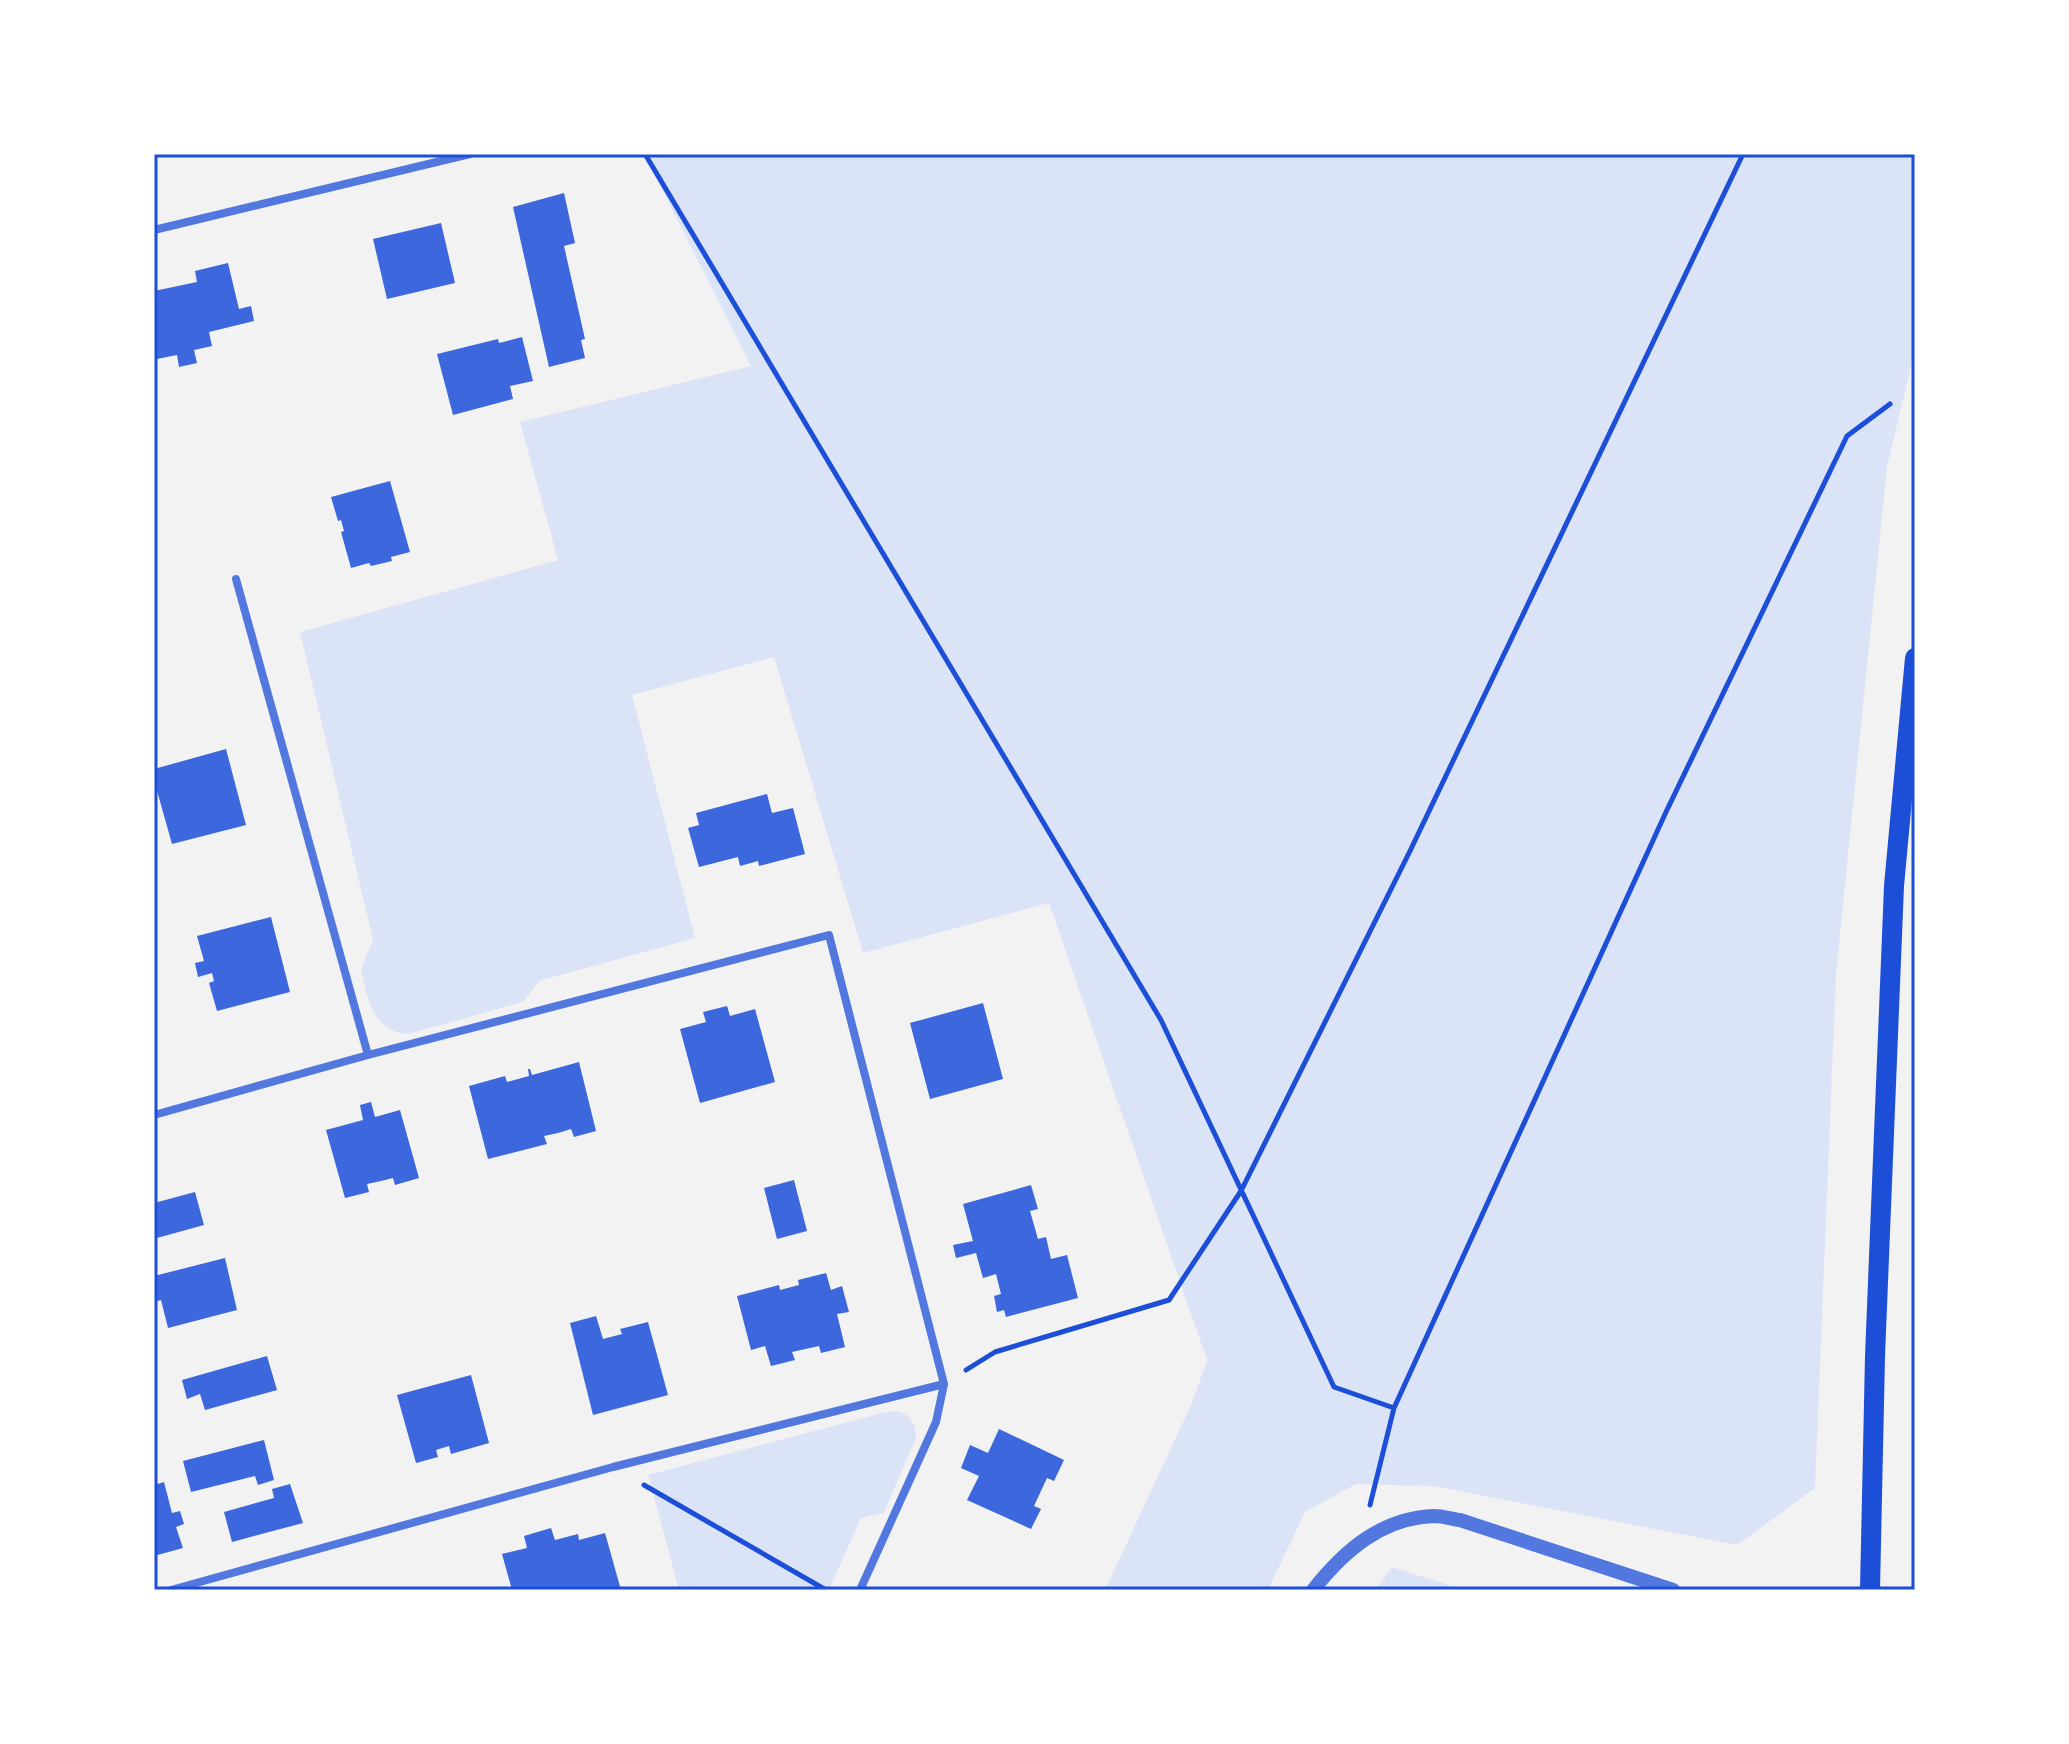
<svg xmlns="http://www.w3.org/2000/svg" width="2069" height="1744" font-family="'Nunito Sans',sans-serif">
  <rect width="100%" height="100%" fill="#f2f2f2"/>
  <path fill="#dbe4f7" d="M644,154H1915V349L1887,467L1836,975L1815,1488L1737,1545L1433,1486L1356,1484L1305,1512L1268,1590H1105L1192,1403L1207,1360L1049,903L863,953L774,657L632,695L695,938L539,981L523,1002L408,1034C380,1032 372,1013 365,988C364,982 361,975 362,969C363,960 370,949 373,940L300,632L558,560L520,422L751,366Z
    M895,1411C911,1414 916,1423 916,1438L884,1513L861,1518L829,1590H679L648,1475L882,1413Z
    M1392,1567L1464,1590H1376Z"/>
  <path fill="#3d67dc" d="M564,193L575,243L564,246L585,339L581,340L585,358L549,367L513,207Z
    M441,223L455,283L387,299L373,239Z
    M228,263L239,309L251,306L254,321L209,332L212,346L194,350L197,363L179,367L177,355L157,359L154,346V291L197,282L195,271Z
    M522,337L533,381L510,386L513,399L453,415L437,354L498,339L499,343Z
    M390,481L410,552L391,557L392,561L371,566L369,563L351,568L341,532L344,531L341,520L338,521L331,497Z
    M226,749L246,825L172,844L154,780V769Z
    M767,794L772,813L793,808L805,854L759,866L758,861L740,866L738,857L699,867L688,828L699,825L696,813Z
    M271,917L290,992L217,1011L209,983L214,981L212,973L198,977L195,963L204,961L197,936Z
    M983,1003L1003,1079L930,1099L910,1023Z
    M727,1006L730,1016L755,1009L775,1082L700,1103L680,1029L706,1022L703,1012Z
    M579,1062L596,1131L574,1137L571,1129L558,1133L544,1136L547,1144L488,1159L469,1086L505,1076L507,1082L529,1076L528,1069H530L532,1075Z
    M371,1102L375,1117L400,1110L419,1178L395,1185L393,1178L381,1181L367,1184L369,1192L345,1198L326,1130L363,1120L360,1105Z
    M794,1180L807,1231L777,1239L764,1188Z
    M1031,1185L1038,1209L1030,1211L1038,1239L1046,1237L1051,1259L1067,1255L1078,1298L1006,1317L1004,1310L997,1312L994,1296L1001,1294L996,1274L983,1278L976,1253L956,1258L953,1245L973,1241L963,1204Z
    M195,1192L204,1225L157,1238L154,1226V1203Z
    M225,1258L237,1310L168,1328L161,1300L154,1302V1276Z
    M826,1273L831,1290L842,1286L849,1312L837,1314L845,1347L821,1353L819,1346L792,1352L795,1360L771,1366L765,1346L751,1350L737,1296L779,1285L780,1290L799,1285L798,1280Z
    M596,1316L603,1339L622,1334L620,1329L648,1322L668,1395L593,1415L570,1323Z
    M267,1356L277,1390L205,1410L200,1394L187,1399L182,1380Z
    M471,1375L489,1443L451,1454L449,1446L436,1450L438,1457L416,1463L397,1395Z
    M999,1429L1064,1460L1054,1481L1047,1478L1034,1506L1041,1509L1031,1529L967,1500L979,1476L961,1468L970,1445L988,1453Z
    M264,1440L274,1480L258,1485L255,1476L191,1492L183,1461Z
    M164,1482L172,1513L180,1511L184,1524L176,1527L183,1548L154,1556V1485Z
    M290,1484L303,1523L232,1542L224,1512L274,1498L272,1489Z
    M551,1528L555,1540L578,1534L579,1540L605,1533L621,1590H512L502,1554L527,1548L524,1536Z"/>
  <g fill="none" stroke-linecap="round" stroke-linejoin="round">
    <path stroke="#1d4ed8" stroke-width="5" d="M645,154L1161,1020L1334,1387L1394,1408
      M966,1370L995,1352L1169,1300L1241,1191L1410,851L1743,154
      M644,1485L826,1590
      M1370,1505L1394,1408L1666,812L1847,436L1890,404"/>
    <path stroke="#5277de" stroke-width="8" d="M154,230L470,154
      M236,579L368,1055
      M154,1115L368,1055L829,935L944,1384L936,1422L860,1590
      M171,1590L613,1467L944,1384"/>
    <path stroke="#5277de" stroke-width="14" d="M1313,1590C1344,1551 1381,1518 1434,1516C1443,1516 1452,1519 1460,1520L1673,1590"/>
    <path stroke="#1d4ed8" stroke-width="20" d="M1870,1590L1875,1356L1894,886L1915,658"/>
  </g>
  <rect width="2069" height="1744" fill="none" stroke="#ffffff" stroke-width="312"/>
  <rect x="156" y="156" width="1757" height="1432" fill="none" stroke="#1d4ed8" stroke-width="3"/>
</svg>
